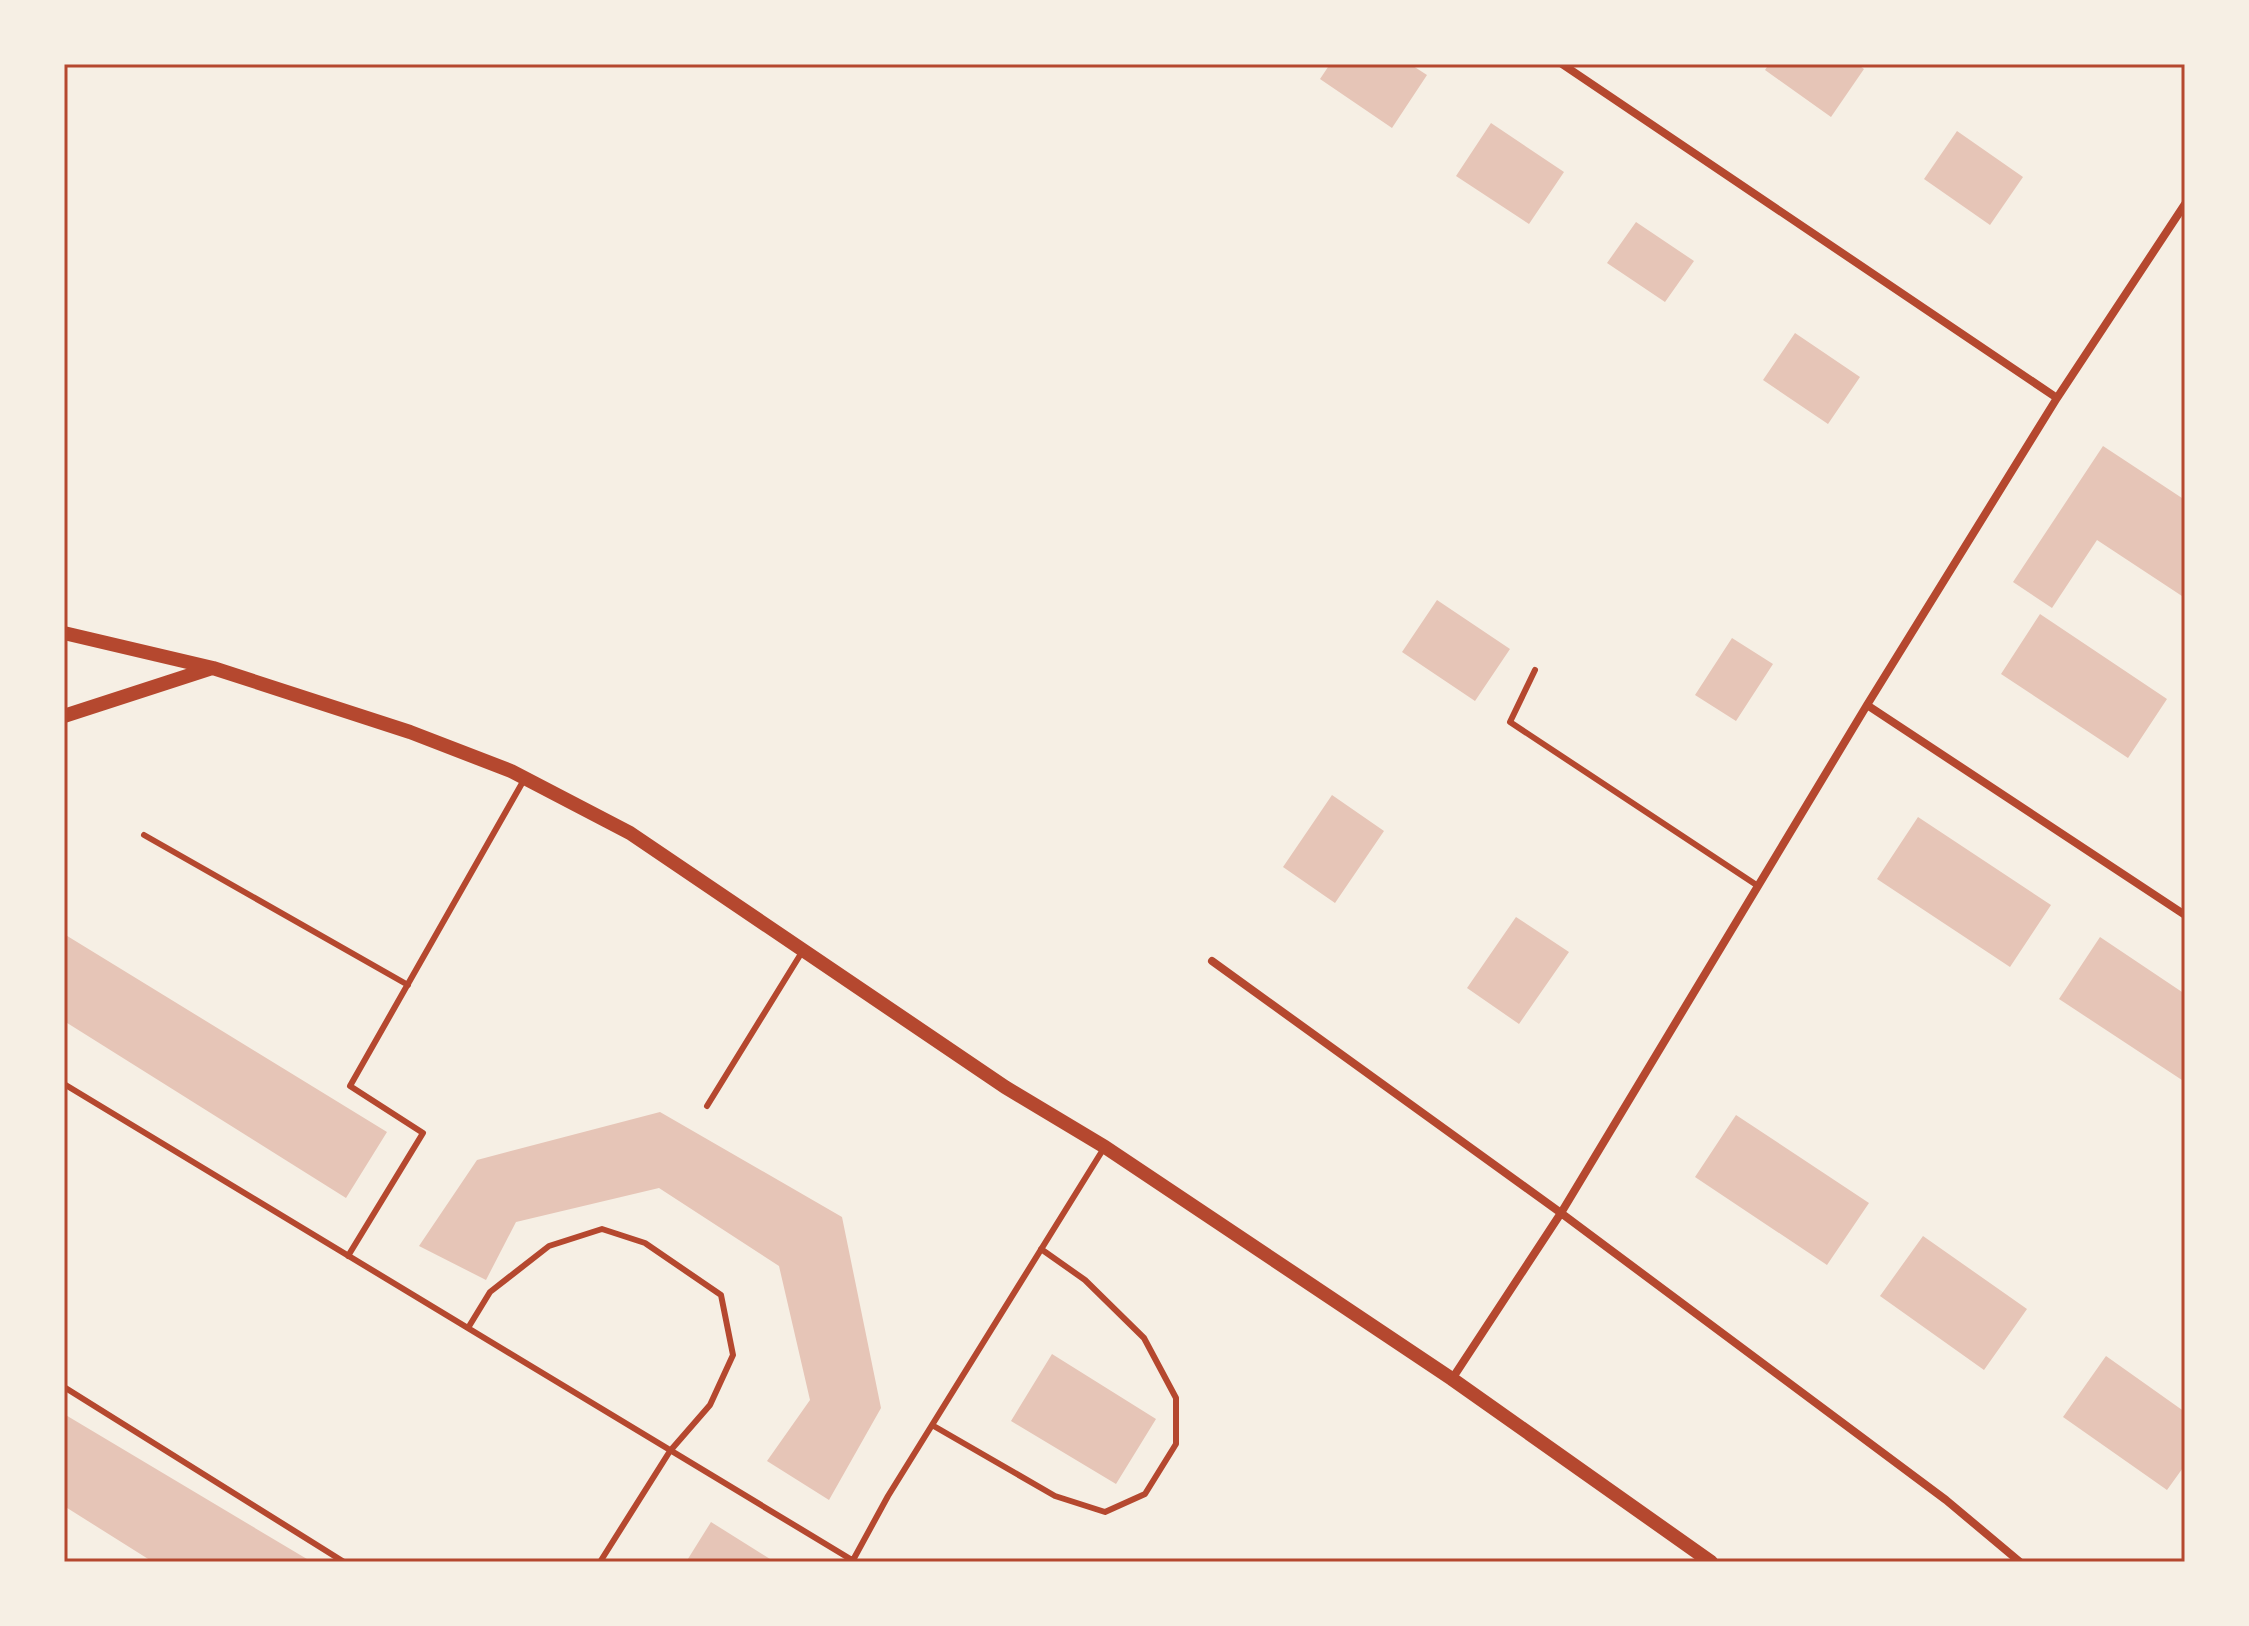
<svg xmlns="http://www.w3.org/2000/svg" width="2249" height="1626" font-family="'Fira Sans Condensed',sans-serif">
  <rect width="100%" height="100%" fill="#f6efe4"/>
  <path fill="#e6c5b7" d="M1330,64H1410L1427,75L1392,128L1320,79Z
    M1769,64H1857L1864,69L1831,117L1765,70Z
    M1491,123L1564,172L1529,224L1456,176Z
    M1957,131L2023,177L1990,225L1924,179Z
    M1636,222L1694,261L1665,302L1607,263Z
    M1795,333L1860,377L1828,424L1763,380Z
    M2103,446L2185,500V598L2097,540L2052,608L2013,582Z
    M1437,600L1510,649L1475,701L1402,652Z
    M2040,614L2167,699L2128,758L2001,674Z
    M1732,638L1773,664L1736,721L1695,695Z
    M1332,795L1384,831L1335,903L1283,867Z
    M1918,817L2051,905L2010,967L1877,879Z
    M1516,917L1569,952L1519,1024L1467,988Z
    M64,934L387,1132L346,1198L64,1021Z
    M2100,937L2185,994V1082L2059,999Z
    M660,1112L842,1217L881,1408L829,1500L767,1461L810,1400L779,1266L659,1188L516,1222L486,1280L419,1246L477,1160Z
    M1736,1115L1869,1203L1827,1265L1695,1177Z
    M1923,1236L2027,1309L1984,1370L1880,1296Z
    M1052,1354L1156,1419L1116,1484L1011,1421Z
    M2106,1356L2185,1412V1465L2167,1490L2063,1417Z
    M64,1414L312,1562H153L64,1506Z
    M711,1522L775,1562H686Z"/>
  <g fill="none" stroke-linecap="round" stroke-linejoin="round">
    <path stroke="#b5482f" stroke-width="6" d="M1535,670L1510,722L1758,886
      M144,835L408,985
      M64,1084L852,1560
      M707,1106L802,952
      M348,1256L423,1133L350,1086L525,778
      M468,1328L490,1292L549,1246L602,1229L645,1243L721,1295L733,1355L710,1405L670,1451L600,1562
      M64,1387L344,1562
      M932,1425L1055,1496L1105,1512L1145,1494L1176,1444V1398L1144,1338L1085,1280L1041,1249
      M852,1562L888,1496L1104,1148"/>
    <path stroke="#b5482f" stroke-width="8" d="M1562,64L2057,398
      M1867,705L2185,915
      M1212,961L1561,1213L1946,1500L2020,1562
      M1452,1379L1561,1213L1867,705L2057,398L2185,204"/>
    <path stroke="#b5482f" stroke-width="14" d="M64,633L213,668L410,732L511,771L630,833L1005,1087L1105,1147L1452,1379L1711,1562
      M64,716L212,668"/>
  </g>
  <rect width="2249" height="1626" fill="none" stroke="#f6efe4" stroke-width="132"/>
  <rect x="66" y="66" width="2117" height="1494" fill="none" stroke="#b5482f" stroke-width="3"/>
</svg>
